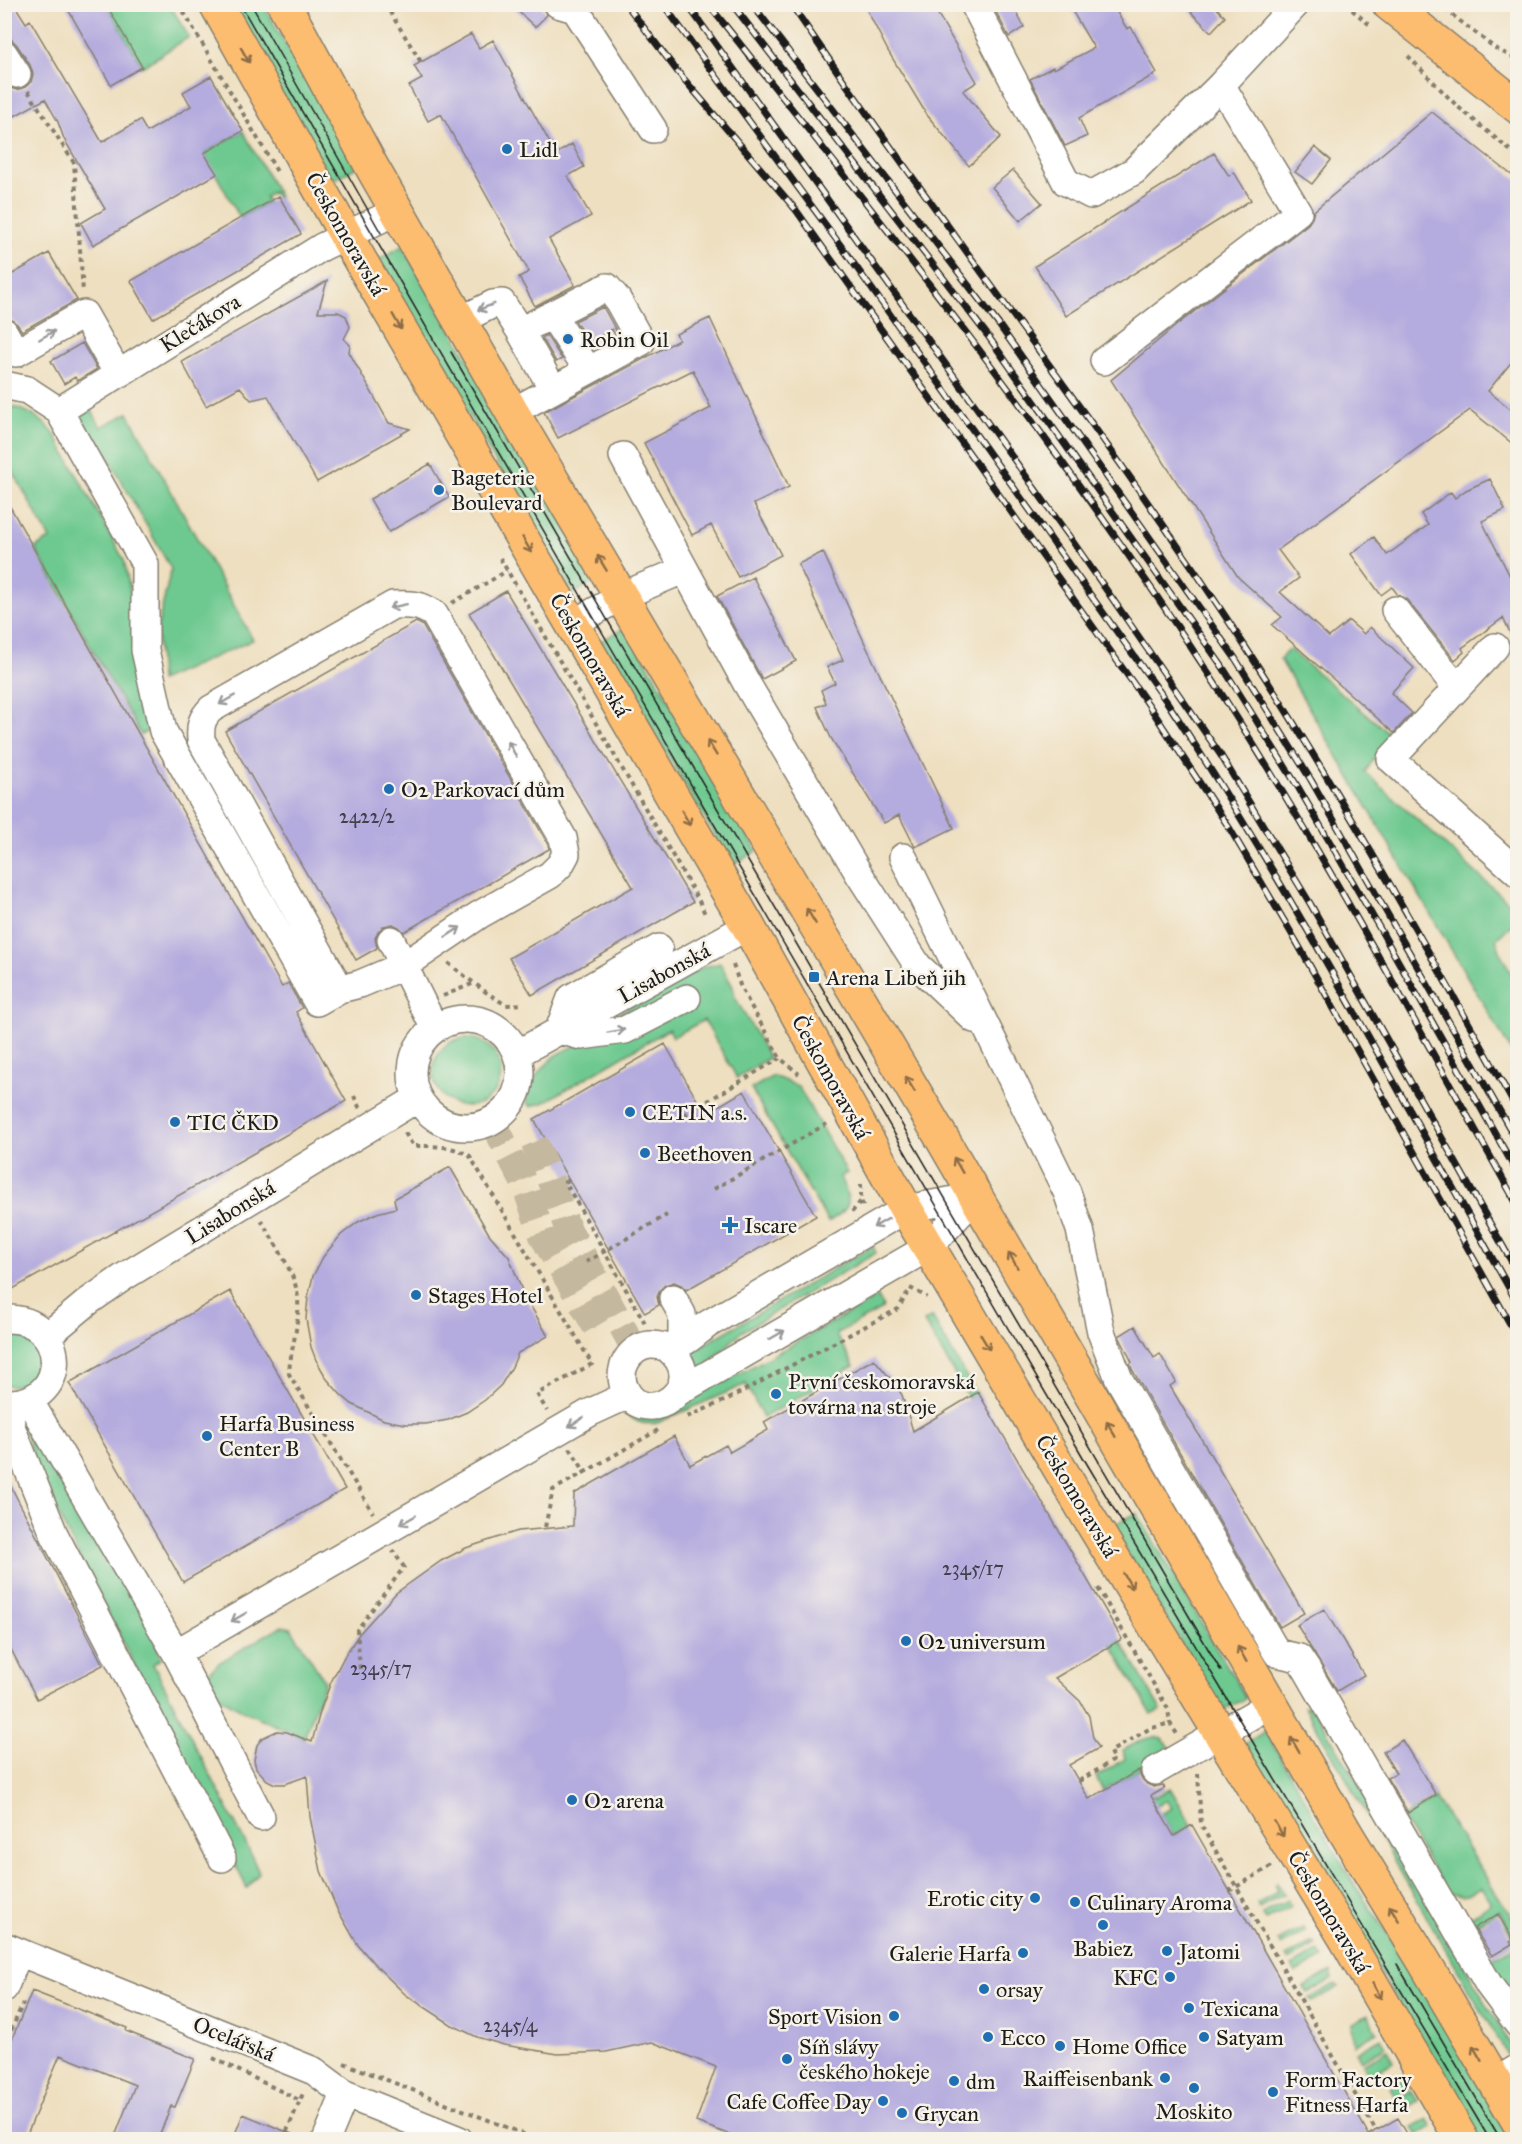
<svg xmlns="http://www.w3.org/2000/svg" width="1522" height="2144" font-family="'IM FELL Great Primer',serif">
  <rect width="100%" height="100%" fill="#f7f3e8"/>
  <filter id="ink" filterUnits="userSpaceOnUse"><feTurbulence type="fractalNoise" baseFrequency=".0167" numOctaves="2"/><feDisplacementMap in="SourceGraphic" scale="12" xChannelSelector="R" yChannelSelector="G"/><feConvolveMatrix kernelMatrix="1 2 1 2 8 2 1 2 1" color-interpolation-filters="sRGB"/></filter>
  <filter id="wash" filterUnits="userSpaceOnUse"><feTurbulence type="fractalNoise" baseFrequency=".008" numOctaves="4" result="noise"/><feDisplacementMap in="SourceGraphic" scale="24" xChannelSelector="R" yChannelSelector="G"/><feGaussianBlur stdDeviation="1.35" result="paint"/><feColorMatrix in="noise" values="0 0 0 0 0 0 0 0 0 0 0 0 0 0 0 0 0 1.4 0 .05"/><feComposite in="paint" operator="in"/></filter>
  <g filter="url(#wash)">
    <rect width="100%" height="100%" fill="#eedfc0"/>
    <path fill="#6ec990" stroke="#457256" stroke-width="1.5" d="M106,5H170L189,37L142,67Z
      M230,5H263L357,167L332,181Z
      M243,131L279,196L277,197L273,192L265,197L268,202L240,218L204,153Z
      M402,246L597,580L573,594L378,260Z
      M4,405C25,408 42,418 55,435L124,560L131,595L133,640L154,728L141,735L35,548L50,539L5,457Z
      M91,409L101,427L128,413L253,640L160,681L157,630L171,569L108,457L93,452L77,422L78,417Z
      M626,627L757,851L732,865L601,641Z
      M1289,649L1391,735L1365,772L1517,910V920L1496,939L1501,954L1517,984V1061L1280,659Z
      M720,963L733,987L735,997L769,1058L737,1078L704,1020L673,1037L669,1029L543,1103L530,1106L526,1102L527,1090L539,1072L556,1055L579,1044L594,1026L703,967Z
      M433 1072a34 34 0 1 1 68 0a34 34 0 1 1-68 0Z
      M773,1076L798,1086L847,1173L840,1177C852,1202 853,1207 828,1222L751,1089Z
      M873,1246L876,1253L741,1332L702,1371H693L684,1356Z
      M878,1297L883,1306L882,1309L836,1334L854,1366L763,1418L746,1384L657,1423C642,1425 635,1422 624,1412L634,1414L692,1395L746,1370Z
      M932,1317L989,1416L981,1419L924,1322Z
      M8,1335C51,1334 46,1393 5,1385V1336Z
      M21,1417L33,1427L151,1628L161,1659L153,1664L248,1848L259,1873L247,1888L38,1475Z
      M1137,1513L1246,1698L1222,1711L1111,1526Z
      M1103,1611L1161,1710L1152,1715L1095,1616Z
      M281,1626L291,1628L325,1682L304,1738C285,1729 216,1703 210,1686C208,1682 209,1676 209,1672L220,1662Z
      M1304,1706L1314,1709L1516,2054L1509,2058Z
      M1265,1731L1356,1887L1421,1984L1513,2139H1479L1245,1744Z
      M1154,1737L1163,1739L1170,1749L1150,1764L1103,1791L1096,1777L1125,1759L1123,1750L1142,1740Z
      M1170,1788L1192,1825L1174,1836L1161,1814L1172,1808L1167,1800L1146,1813L1103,1823L1152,1795L1154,1797Z
      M1435,1798L1517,1925V2010L1487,1961L1515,1946L1513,1943L1516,1941L1499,1911L1469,1928L1467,1920L1489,1904L1490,1901L1481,1888C1467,1895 1463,1899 1447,1892L1402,1818Z
      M1277,1883L1284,1894L1259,1908L1257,1904L1278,1892L1275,1884Z
      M1287,1900L1291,1906L1266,1920L1262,1914Z
      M1304,1927L1306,1931L1281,1946L1278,1941Z
      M1313,1942L1315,1945L1289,1960L1286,1956Z
      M1318,1951L1323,1958L1296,1973L1292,1966Z
      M1331,1972L1333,1979L1308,1993L1304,1987Z
      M1335,1984L1339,1987L1312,2002L1310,1998Z
      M1368,2015L1377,2032L1354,2045L1352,2024Z
      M1381,2038L1386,2047L1361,2061L1356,2052Z
      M1388,2050L1394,2062L1369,2075L1363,2064Z
      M1404,2079L1409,2088L1395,2096L1390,2087Z
      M1411,2091L1418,2101L1403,2110L1397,2099Z
      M1428,2119L1432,2127L1418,2135L1413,2127Z"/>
    <g id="blocks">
      <path fill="#b4abde" d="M4,4H14L26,23L30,20L102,142L140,120L147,132L191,106L183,92L211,76L243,131L204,153L217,174L93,245L81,223L105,209L64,139L58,122L45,99L4,122V83L10,88L17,90L25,87L31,82L33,74L30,65L17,45L12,40L4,38Z
        M65,4H106L142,67L111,85Z
        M510,4H540L547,15L535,27Z
        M864,4H932L977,82L963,91L1001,137L969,166L927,115L888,51Z
        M992,4H1012L1024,27L1009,37Z
        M1068,4H1112L1127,29L1131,27L1157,73L1079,118L1087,136L1065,146L1030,79L1053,67L1054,69L1094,48Z
        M1183,4H1213L1225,17L1211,32Z
        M471,34L479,48L493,40L556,154L572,144L584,167L568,176L591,216L549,239L575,285L535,306L519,277L529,272L441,114L428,121L409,86L422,79L414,66Z
        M1432,112L1518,180V354L1488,391L1518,415V448L1470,410L1278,550L1299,578L1280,592L1329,637L1349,621L1364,634L1370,627L1414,668L1391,693L1412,713L1394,733L1272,625L1282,617L1238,577L1111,380L1178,324L1308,224L1312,218L1314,211Z
        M1315,147L1331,160L1312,184L1295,172Z
        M1214,153L1229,176L1234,172L1251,200L1066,316L1035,266Z
        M1013,170L1042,203L1020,221L992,187Z
        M279,196L301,234L153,319L131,281Z
        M49,253L77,300L22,331L17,324L7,317L4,312V279Z
        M327,281L318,312H338L346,316L350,327L344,339L350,345L349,352L389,423L410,429L317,482L268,396L251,400L240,387L206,406L182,362Z
        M603,307L619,336L616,337L612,329L589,343L575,321Z
        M710,318L789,487L754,504L781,555L738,577L711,525L692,535L644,443L711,408L693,370L558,438L544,412L679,340L676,334Z
        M546,335L562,359L556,362L542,338Z
        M82,343L97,369L77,381L75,377L64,384L51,361Z
        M430,464L449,497L389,532L370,499Z
        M1490,479L1505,510L1482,521L1518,592V649L1503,618L1462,648L1464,652L1455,660L1407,600L1398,595L1392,587L1381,595L1351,554L1374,537L1387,555L1428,525L1421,514L1451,492L1455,498L1466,490Z
        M4,496L282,987L288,983L302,1008L296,1012L346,1101L4,1294Z
        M823,552L867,648L954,828L915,847L899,815L884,823L831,738L817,707L826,703L821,690L835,683L827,667L843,660L798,564Z
        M753,577L796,661L762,679L717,596Z
        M506,591L693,902L532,995L509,958L633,887L469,613Z
        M416,622L422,625L548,844L549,849L404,932L399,927L393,924L384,926L378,932L375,938L377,948L356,960L225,731Z
        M665,1044L705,1114L744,1091L816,1216L686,1290L681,1285L674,1282L665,1285L660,1290L657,1297L659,1305L645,1313L534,1119Z
        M450,1167L489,1234L509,1257L523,1293L548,1336L518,1353L512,1367L501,1385L485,1400L467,1412L448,1420L426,1424H405L384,1420L352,1404L341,1395L327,1379L316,1360L311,1347L306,1319L308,1297L313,1276L323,1257L341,1235L358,1222L377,1213L396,1208L394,1199Z
        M230,1291L345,1489L183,1582L69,1383Z
        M1135,1326L1154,1358L1160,1354L1176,1382L1170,1386L1304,1613L1280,1627L1132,1369L1130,1364L1132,1362L1119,1336Z
        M874,1359L895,1384L902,1395L913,1431L978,1392L1122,1639L1055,1678L1080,1701L1089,1716L1093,1738L1099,1748L1069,1765L1089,1799L1139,1770L1141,1778L1147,1784L1154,1787L1163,1785L1165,1788L1151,1796L1174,1836L1192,1825L1369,2135L1398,2118L1410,2139H741L696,2122L716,2067L652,2042L606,2052L558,2054L504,2045L477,2037L452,2025L406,1995L376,1966L358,1945L337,1909L321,1871L310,1817L307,1776L285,1784H275L267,1780L256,1768L254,1760L257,1745L262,1738L277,1731L287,1732L312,1742L321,1708L331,1682L344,1657L359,1634L396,1593L441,1561L466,1548L518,1531L573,1526L574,1494L674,1436L690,1465L726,1445L730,1452L768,1430L764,1422Z
        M4,1473L103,1665L37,1699L4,1636Z
        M1324,1609L1364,1675L1337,1691L1297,1625Z
        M1402,1740L1436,1795L1408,1813L1387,1778L1396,1773L1383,1752Z
        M1498,1914L1513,1940L1510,1942L1512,1944L1492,1956L1474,1928Z
        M32,1991L127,2028L126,2031L195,2059L175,2107L171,2106L158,2139H114L135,2085L60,2055L25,2139H4V2058Z
        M243,2114L304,2139H233Z"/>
    </g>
  </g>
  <g filter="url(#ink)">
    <use href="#blocks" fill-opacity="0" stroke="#857e6e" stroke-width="1.5"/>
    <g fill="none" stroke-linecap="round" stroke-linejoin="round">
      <path stroke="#c4b89f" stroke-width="27" stroke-dasharray="27 14" stroke-linecap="butt" d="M492,1120L524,1183L543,1237L599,1332
        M534,1142L547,1171L567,1227L635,1350"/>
      <g stroke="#857e6e" stroke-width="30">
        <path id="minor" d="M558,4L575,9L653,129
          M974,4L1066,182L1091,195L1134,171L1221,85L1296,4
          M4,54L17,74
          M552,315L588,370
          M459,321L493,304L502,303L520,331L607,287L617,299L641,342L512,412
          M520,331L553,389
          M4,332L16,353L84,314L118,374
          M1104,361L1298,212L1221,85
          M4,385L27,390L59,411L322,247L397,211
          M59,411L145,564V650L163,731L317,1002L340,989L360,984L405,965L479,915L550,875L560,865L566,854L563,838L434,614C420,604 409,604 393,605L211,709C201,719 200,726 201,740L340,989
          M623,456L747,684L859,874L918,966L974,1019
          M1395,610L1456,687
          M572,624L622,596L683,570
          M1495,647L1391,759L1518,873
          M903,857L1067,1192L1080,1230L1101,1332L1119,1379L1277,1653L1299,1658L1307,1670L1489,1985L1518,2024
          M391,940L435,1029
          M659,948L571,998L559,1030L581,1036L625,1030L687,998
          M412 1073a54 54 0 1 1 108 0a54 54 0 1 1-108 0Z
          M517,1054L748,926
          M673,1298L682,1314V1343
          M4,1319C70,1316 70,1402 11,1403
          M47,1336L89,1301L125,1276L418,1098
          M667,1348C714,1385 645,1432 625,1389C616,1370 629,1347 650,1345C659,1344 665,1349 673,1347C686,1343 697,1332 708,1324L906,1209L976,1196
          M678,1392L929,1247L976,1196
          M29,1400L176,1653L261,1817
          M7,1403L12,1429L54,1534L222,1858
          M176,1653L589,1413L628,1395
          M1155,1771L1271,1704
          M4,1946L314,2071L345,2094L459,2140
          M4,1988L19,1952
          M1495,2082L1518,2068
          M326,2140L345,2094"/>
      </g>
      <g stroke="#857e6e" stroke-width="36">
        <path id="major" d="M216,4L346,236L748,926L906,1209L1086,1513L1347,1941L1462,2140
          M284,4L373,169L512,412L940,1135L1347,1835L1425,1963L1518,2121
          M1389,4L1518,107"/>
      </g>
      <path stroke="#857e6e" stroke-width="4" stroke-dasharray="4.5 4.5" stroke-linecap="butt" d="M179,4L279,175
        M385,4L421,62
        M1345,4L1370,25
        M1438,4L1495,48L1518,60
        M1408,56L1457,106L1518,157
        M28,91L74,163L83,292
        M500,558L699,901L706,916
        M452,603L507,571
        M448,963L487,993L506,1005L523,1004
        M733,965L741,988L780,1058L799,1074
        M443,996L474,983
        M354,1096L360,1109
        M684,1115L780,1058
        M405,1133L413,1146C433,1146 452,1145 470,1156L592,1364L537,1394L547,1411
        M569,1180L565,1182L645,1323
        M861,1184V1201L865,1209
        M714,1189L828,1123
        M852,1212L861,1201
        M261,1220C274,1243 297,1274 298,1300C300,1325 290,1350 289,1374L373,1513
        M586,1262L667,1215
        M910,1288L927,1297
        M687,1417L726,1400L898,1309L910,1289
        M570,1448L585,1472L658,1430
        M545,1527L553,1490L585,1472
        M1098,1588L1168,1709L1170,1723L1177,1734
        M360,1669L357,1630L404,1567L393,1551
        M1198,1773L1201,1825L1376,2131
        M1079,1781L1114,1760L1110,1752L1149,1729L1170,1723
        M1229,1891L1272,1866
        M4,2047L23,2003
        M213,2058L299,2100
        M344,2063L539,2140
        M283,2140L304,2091"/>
      <use href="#minor" stroke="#fff" stroke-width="27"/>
      <use href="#major" stroke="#fcbd6f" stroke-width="33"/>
      <path stroke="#1c1c1c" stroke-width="1.5" d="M240,4L591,613L1087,1464L1490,2140
        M251,4L381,233
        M451,352L1221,1671
        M1397,1964L1501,2140"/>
      <g stroke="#1c1c1c" stroke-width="7">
        <path id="rail" d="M626,4L677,71L796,210L1148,704L1230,829L1296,941L1518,1338
          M663,4L844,250L1167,702C1295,896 1404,1102 1518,1304
          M687,4L1071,539L1220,754L1311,905L1518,1273
          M708,4C883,222 1057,442 1210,676C1321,847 1418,1028 1518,1206
          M732,4L988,336L1222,666L1298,787L1380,929L1518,1174
          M752,4L999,325L1235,658L1311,780L1518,1143
          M791,4C939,223 1105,430 1248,651C1345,800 1431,956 1518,1111"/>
      </g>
      <use href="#rail" stroke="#f7f3e8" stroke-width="4.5" stroke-dasharray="14" stroke-linecap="butt"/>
    </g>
    <defs><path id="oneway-shaft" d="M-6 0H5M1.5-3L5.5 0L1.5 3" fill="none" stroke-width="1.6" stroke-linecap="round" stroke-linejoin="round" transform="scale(1.5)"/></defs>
    <g stroke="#8c6c46">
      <use href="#oneway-shaft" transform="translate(245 55) rotate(61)"/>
      <use href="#oneway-shaft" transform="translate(397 322) rotate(60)"/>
      <use href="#oneway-shaft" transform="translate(527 545) rotate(60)"/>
      <use href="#oneway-shaft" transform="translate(602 563) rotate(-121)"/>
      <use href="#oneway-shaft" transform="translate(712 748) rotate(-121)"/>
      <use href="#oneway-shaft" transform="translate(686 818) rotate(60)"/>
      <use href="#oneway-shaft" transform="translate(811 916) rotate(-121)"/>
      <use href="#oneway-shaft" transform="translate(910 1084) rotate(-121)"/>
      <use href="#oneway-shaft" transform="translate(958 1165) rotate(-120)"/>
      <use href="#oneway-shaft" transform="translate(1013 1260) rotate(-120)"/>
      <use href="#oneway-shaft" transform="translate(985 1342) rotate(59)"/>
      <use href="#oneway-shaft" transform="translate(1111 1429) rotate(-120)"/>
      <use href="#oneway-shaft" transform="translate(1128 1581) rotate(59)"/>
      <use href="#oneway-shaft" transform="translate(1242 1654) rotate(-120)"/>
      <use href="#oneway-shaft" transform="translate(1295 1745) rotate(-120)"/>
      <use href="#oneway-shaft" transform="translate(1279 1829) rotate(59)"/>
      <use href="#oneway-shaft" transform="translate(1394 1913) rotate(-122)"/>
      <use href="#oneway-shaft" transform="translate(1377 1991) rotate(60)"/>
      <use href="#oneway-shaft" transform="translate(1477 2053) rotate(-120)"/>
    </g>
    <g stroke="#999">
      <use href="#oneway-shaft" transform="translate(486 307) rotate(159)"/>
      <use href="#oneway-shaft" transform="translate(47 335) rotate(-30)"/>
      <use href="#oneway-shaft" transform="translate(398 606) rotate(168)"/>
      <use href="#oneway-shaft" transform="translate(227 700) rotate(150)"/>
      <use href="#oneway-shaft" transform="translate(512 749) rotate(-120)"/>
      <use href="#oneway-shaft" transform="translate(453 932) rotate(-33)"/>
      <use href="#oneway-shaft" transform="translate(616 1031) rotate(-10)"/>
      <use href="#oneway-shaft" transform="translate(881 1223) rotate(150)"/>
      <use href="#oneway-shaft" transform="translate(777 1335) rotate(-30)"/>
      <use href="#oneway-shaft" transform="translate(576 1422) rotate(148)"/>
      <use href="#oneway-shaft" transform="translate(408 1520) rotate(150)"/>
      <use href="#oneway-shaft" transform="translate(239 1617) rotate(150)"/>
    </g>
  </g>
  <g fill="#1f6fb2" stroke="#f7f3e8" stroke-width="2">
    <circle cx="507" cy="149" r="6"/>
    <circle cx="568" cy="339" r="6"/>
    <circle cx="439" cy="490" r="6"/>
    <circle cx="389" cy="789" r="6"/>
    <rect x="808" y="971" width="12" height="12" rx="3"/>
    <circle cx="630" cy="1112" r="6"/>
    <circle cx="175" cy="1122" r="6"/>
    <circle cx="645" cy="1153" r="6"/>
    <path d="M727 1216h6v6h6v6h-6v6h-6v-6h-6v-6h6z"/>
    <circle cx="416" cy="1295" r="6"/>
    <circle cx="776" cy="1394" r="6"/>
    <circle cx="207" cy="1436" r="6"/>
    <circle cx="906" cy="1641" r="6"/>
    <circle cx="572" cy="1800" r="6"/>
    <circle cx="1035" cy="1898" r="6"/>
    <circle cx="1075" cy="1902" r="6"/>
    <circle cx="1103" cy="1925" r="6"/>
    <circle cx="1167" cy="1951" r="6"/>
    <circle cx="1023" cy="1953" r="6"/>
    <circle cx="1170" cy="1977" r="6"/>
    <circle cx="984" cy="1989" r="6"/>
    <circle cx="1189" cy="2008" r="6"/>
    <circle cx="894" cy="2016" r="6"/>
    <circle cx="988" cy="2037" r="6"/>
    <circle cx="1204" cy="2037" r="6"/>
    <circle cx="1060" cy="2046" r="6"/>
    <circle cx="787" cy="2059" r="6"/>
    <circle cx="1165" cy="2078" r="6"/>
    <circle cx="954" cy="2081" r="6"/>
    <circle cx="1194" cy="2088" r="6"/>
    <circle cx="1273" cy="2092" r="6"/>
    <circle cx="883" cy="2101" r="6"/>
    <circle cx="902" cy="2113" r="6"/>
  </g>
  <g text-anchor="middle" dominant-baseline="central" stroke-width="5" stroke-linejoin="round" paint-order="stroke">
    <g font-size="20" fill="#42404c">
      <text x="367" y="816">2422/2</text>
      <text x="973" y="1568">2345/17</text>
      <text x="381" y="1668">2345/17</text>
      <text x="510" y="2025">2345/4</text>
    </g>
    <g font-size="22" fill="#1c1c1c" stroke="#f7f3e8" text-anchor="start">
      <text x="519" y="149">Lidl</text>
      <text x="580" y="339">Robin Oil</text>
      <text x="451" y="477">Bageterie<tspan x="451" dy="25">Boulevard</tspan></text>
      <text x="401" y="789">O2 Parkovací dům</text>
      <text x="826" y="977">Arena Libeň jih</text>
      <text x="642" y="1112">CETIN a.s.</text>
      <text x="187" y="1122">TIC ČKD</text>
      <text x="657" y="1153">Beethoven</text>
      <text x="744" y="1225">Iscare</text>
      <text x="428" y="1295">Stages Hotel</text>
      <text x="788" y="1381">První českomoravská<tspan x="788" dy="25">továrna na stroje</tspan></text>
      <text x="219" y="1423">Harfa Business<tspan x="219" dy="25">Center B</tspan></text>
      <text x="918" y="1641">O2 universum</text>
      <text x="584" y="1800">O2 arena</text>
      <text x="1023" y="1898" text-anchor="end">Erotic city</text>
      <text x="1087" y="1902">Culinary Aroma</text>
      <text x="1103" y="1948" text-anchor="middle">Babiez</text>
      <text x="1179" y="1951">Jatomi</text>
      <text x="1011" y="1953" text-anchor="end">Galerie Harfa</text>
      <text x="1158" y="1977" text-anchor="end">KFC</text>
      <text x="996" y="1989">orsay</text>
      <text x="1201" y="2008">Texicana</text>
      <text x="882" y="2016" text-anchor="end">Sport Vision</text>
      <text x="1000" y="2037">Ecco</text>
      <text x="1216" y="2037">Satyam</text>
      <text x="799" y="2046">Síň slávy<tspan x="799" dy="25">českého hokeje</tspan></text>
      <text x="1072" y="2046">Home Office</text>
      <text x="1153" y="2078" text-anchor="end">Raiffeisenbank</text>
      <text x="1285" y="2079">Form Factory<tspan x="1285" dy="25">Fitness Harfa</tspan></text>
      <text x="966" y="2081">dm</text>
      <text x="871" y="2101" text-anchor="end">Cafe Coffee Day</text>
      <text x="1194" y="2111" text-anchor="middle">Moskito</text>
      <text x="914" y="2113">Grycan</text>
    </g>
    <g font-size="22" fill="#1c1c1c" stroke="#f7f3e8">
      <text transform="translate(346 234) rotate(60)">Českomoravská</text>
      <text transform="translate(200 323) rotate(-32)">Klečákova</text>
      <text transform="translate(590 655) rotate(60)">Českomoravská</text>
      <text transform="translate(664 973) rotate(-29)">Lisabonská</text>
      <text transform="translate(831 1077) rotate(61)">Českomoravská</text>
      <text transform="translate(230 1212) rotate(-32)">Lisabonská</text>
      <text transform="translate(1077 1496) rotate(59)">Českomoravská</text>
      <text transform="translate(1329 1912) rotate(59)">Českomoravská</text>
      <text transform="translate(234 2039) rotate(22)">Ocelářská</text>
    </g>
  </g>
  <rect width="1522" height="2144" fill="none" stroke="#f7f3e8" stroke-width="24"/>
</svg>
